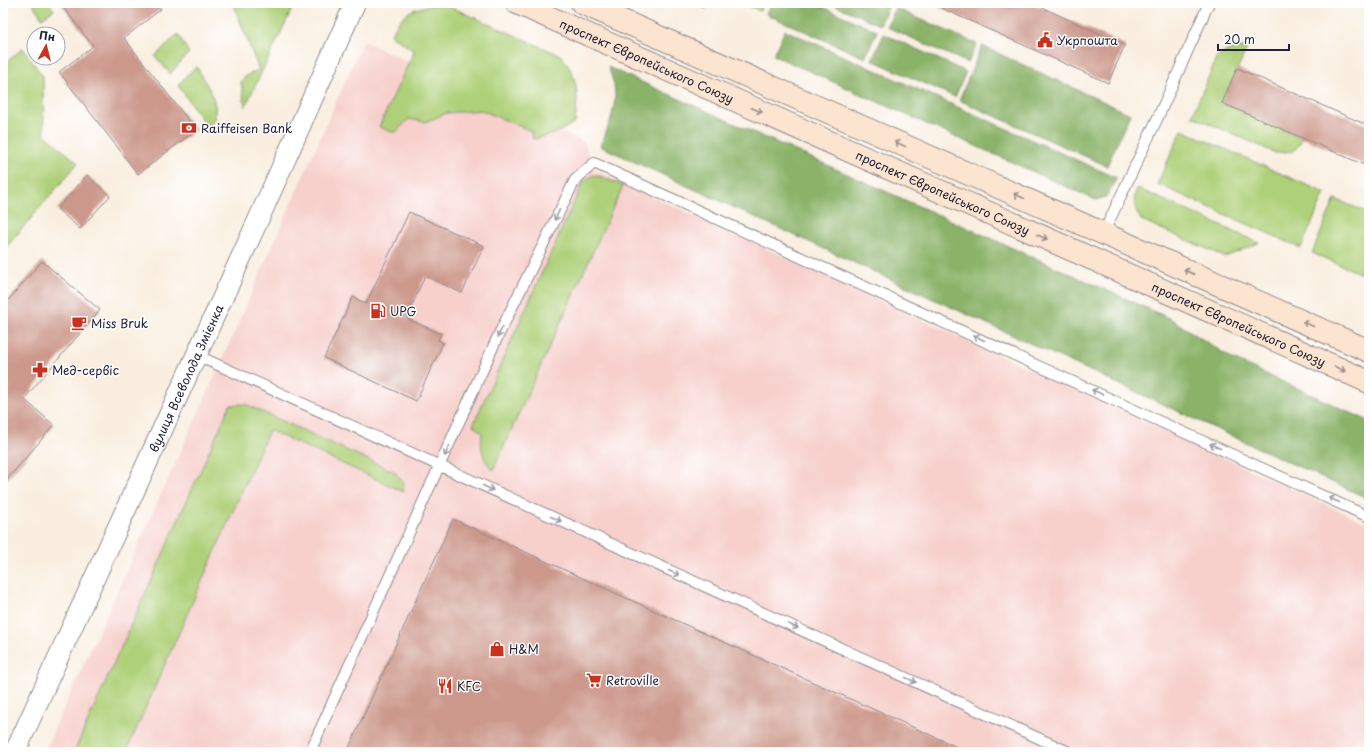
<svg xmlns="http://www.w3.org/2000/svg" width="1372" height="755" font-family="'Playpen Sans',sans-serif">
  <style>
    .built { fill: #f7d0cc }
    .green { fill: #aed078; stroke: #68795a }
    .forest { fill: #8ab268; stroke: #566a52 }
    .building { fill: #cc988b }
    .lines { fill: none; stroke-linecap: round; stroke-linejoin: round }
    .service-casing { stroke: #8e888d; stroke-width: 12 }
    .minor-casing { stroke: #8e888d; stroke-width: 22 }
    .secondary-casing { stroke: #8e888d; stroke-width: 24 }
    .service { stroke: #fff; stroke-width: 10 }
    .minor { stroke: #fff; stroke-width: 20 }
    .secondary { stroke: #fce5d0; stroke-width: 22 }
    .oneway { stroke: #9a8d8d }
    .oneway2 { stroke: #9c9ca7 }
    .labels { text-anchor: middle; dominant-baseline: central; stroke-width: 3; stroke-linejoin: round; paint-order: stroke }
    .poi-label { font-size: 12px; fill: #22223b; stroke: #fff; text-anchor: start }
    .street-label { font-size: 12px; fill: #22223b; stroke: #fff }
  </style>
  <rect width="100%" height="100%" fill="#fff"/>
  <filter id="ink" filterUnits="userSpaceOnUse"><feTurbulence type="fractalNoise" baseFrequency=".025" numOctaves="2"/><feDisplacementMap in="SourceGraphic" scale="8" xChannelSelector="R" yChannelSelector="G"/><feConvolveMatrix kernelMatrix="1 2 1 2 8 2 1 2 1" color-interpolation-filters="sRGB"/></filter>
  <filter id="wash" filterUnits="userSpaceOnUse"><feTurbulence type="fractalNoise" baseFrequency=".012" numOctaves="4" result="noise"/><feDisplacementMap in="SourceGraphic" scale="16" xChannelSelector="R" yChannelSelector="G"/><feGaussianBlur stdDeviation="0.9" result="paint"/><feColorMatrix in="noise" values="0 0 0 0 0 0 0 0 0 0 0 0 0 0 0 0 0 1.4 0 .05"/><feComposite in="paint" operator="in"/></filter>
  <g filter="url(#wash)">
    <rect width="100%" height="100%" fill="#f9eedf"/>
    <!-- built -->
    <path class="built" d="M363,41l222,102 7,26 777,355v228h-1325l169,-372z"/>
    <!-- green -->
    <g class="green">
      <path d="M32,3h17l5,7 -12,8z"/>
      <path d="M233,3h62l-50,104 -4,-25 6,-7 12,-5z"/>
      <path d="M742,3h21l-3,8z"/>
      <path d="M431,5h15l114,50c20,23 18,39 15,68l-21,11 -21,5 -2,-8 -50,-21 -34,3 -22,9 -16,-3 -14,14 -16,-6 35,-76 -23,-16c10,-20 18,-26 40,-30z"/>
      <path d="M178,34l11,19 -19,21 -15,-18z"/>
      <path d="M23,48l20,29 1,57 34,29 -75,88v-186z"/>
      <path d="M1232,48h15l-25,55 81,35 -9,13 -18,2 -84,-37 25,-59z"/>
      <path d="M196,66c9,16 29,42 14,59l-5,-1 -27,-39z"/>
      <path d="M1182,130l143,63 -24,55 -144,-64z"/>
      <path d="M593,175l12,3 18,8 -130,284c-11,-11 -13,-22 -11,-37l-9,-8 110,-243z"/>
      <path d="M1137,188l122,55 -34,14 -84,-37c-7,-12 -9,-19 -4,-32z"/>
      <path d="M1335,199l34,14v64l-57,-24z"/>
      <path d="M245,404l150,68 7,9 2,11 -135,-62 -143,322h-52l156,-347z"/>
    </g>
    <!-- forest -->
    <g class="forest">
      <path d="M771,3h43l63,28 -12,27 -99,-44z"/>
      <path d="M830,3h55l4,2 -9,20z"/>
      <path d="M895,8l82,36 -9,19 -81,-36z"/>
      <path d="M785,30l332,148 -11,19 -10,3 -323,-145z"/>
      <path d="M884,34l82,38 -11,25 -83,-37z"/>
      <path d="M982,46l148,68 -23,52 -148,-66z"/>
      <path d="M608,67l563,252 62,40 136,62v78l-769,-353c8,-18 18,-41 14,-61 -1,-6 -4,-12 -6,-18z"/>
    </g>
    <g id="blocks">
      <!-- building -->
      <g class="building">
        <path d="M60,3h96l5,6 -37,29 72,92 -58,44 -79,-102 34,-26z"/>
        <path d="M693,3h12l-2,4z"/>
        <path d="M930,3h102l93,42 -17,38z"/>
        <path d="M1237,68l132,58v41l-147,-64z"/>
        <path d="M87,175l23,21 -30,33 -23,-20z"/>
        <path d="M409,212l75,34 -22,47 -37,-17 -19,42 35,16 -3,6 5,3 -27,58 -92,-43 29,-61 13,7z"/>
        <path d="M42,261l58,49 -76,89 30,26 -51,59v-178z"/>
        <path d="M453,519l193,88 322,145h-621z"/>
      </g>
    </g>
  </g>
  <g filter="url(#ink)">
    <use href="#blocks" fill-opacity="0" stroke="#8e888d" stroke-width="1"/>
    <g class="lines">
      <!-- service casing -->
      <g class="service-casing">
        <g id="service">
          <path d="M1103,234l56,-119 50,-112"/>
          <path d="M196,355l873,397"/>
          <path d="M310,752l188,-416 77,-156 19,-17 775,354"/>
        </g>
      </g>
      <!-- minor casing -->
      <g class="minor-casing">
        <g id="minor">
          <path id="s1" d="M15,752l245,-536 95,-213"/>
        </g>
      </g>
      <!-- secondary casing -->
      <g class="secondary-casing">
        <g id="secondary">
          <path id="s2" d="M517,3l852,379"/>
          <path d="M582,3l787,348"/>
        </g>
      </g>
      <!-- service -->
      <use href="#service" class="service"/>
      <!-- minor -->
      <use href="#minor" class="minor"/>
      <!-- secondary -->
      <use href="#secondary" class="secondary"/>
    </g>
    <!-- one-way arrows -->
    <defs><path id="oneway-shaft" d="M-6 0H5M1.5-3L5.5 0L1.5 3" fill="none" stroke-width="1.6" stroke-linecap="round" stroke-linejoin="round"/></defs>
    <g class="oneway">
      <use href="#oneway-shaft" transform="translate(757 110) rotate(23)"/>
      <use href="#oneway-shaft" transform="translate(900 144) rotate(-156)"/>
      <use href="#oneway-shaft" transform="translate(1019 196) rotate(-156)"/>
      <use href="#oneway-shaft" transform="translate(1042 237) rotate(24)"/>
      <use href="#oneway-shaft" transform="translate(1189 272) rotate(-156)"/>
      <use href="#oneway-shaft" transform="translate(1308 324) rotate(-156)"/>
      <use href="#oneway-shaft" transform="translate(1340 369) rotate(24)"/>
    </g>
    <g class="oneway2">
      <use href="#oneway-shaft" transform="translate(557 215) rotate(116)"/>
      <use href="#oneway-shaft" transform="translate(500 332) rotate(116)"/>
      <use href="#oneway-shaft" transform="translate(979 338) rotate(-155)"/>
      <use href="#oneway-shaft" transform="translate(1097 392) rotate(-155)"/>
      <use href="#oneway-shaft" transform="translate(1215 446) rotate(-156)"/>
      <use href="#oneway-shaft" transform="translate(447 451) rotate(115)"/>
      <use href="#oneway-shaft" transform="translate(488 488) rotate(25)"/>
      <use href="#oneway-shaft" transform="translate(1334 500) rotate(-156)"/>
      <use href="#oneway-shaft" transform="translate(556 519) rotate(24)"/>
      <use href="#oneway-shaft" transform="translate(674 573) rotate(24)"/>
      <use href="#oneway-shaft" transform="translate(793 626) rotate(24)"/>
      <use href="#oneway-shaft" transform="translate(911 680) rotate(24)"/>
    </g>
  </g>
  <!-- icons -->
  <defs>
    <g id="civic-bare" transform="scale(1.2)"><path d="M-.6-6.5H3V-4.5H.6V-3L4-1V1h2V6H-6V1h2V-1L-.6-3ZM-1.2 2.5V6h2.4V2.5Z" fill="#c8321e" stroke="#fff" stroke-width="2.5" paint-order="stroke"/></g>
    <g id="bank-bare" transform="scale(1.2)"><path d="M-6-4H6V4H-6ZM0-2.3a2.3 2.3 0 1 0 0 4.6a2.3 2.3 0 1 0 0-4.6Z" fill="#c8321e" stroke="#fff" stroke-width="2.5" paint-order="stroke"/></g>
    <g id="fuel-bare" transform="scale(1.2)"><path d="M-5.5-6h7V0h2V4h1.3V-2.5L3-4.5l.8-.8L6-3V5H2.5V1h-1V6h-7ZM-4.2-4.7v3.2H.2V-4.7Z" fill="#c8321e" stroke="#fff" stroke-width="2.5" paint-order="stroke"/></g>
    <g id="cafe-bare" transform="scale(1.2)"><path d="M-5.5-4.5H6V0H3Q3 3.5 0 3.5H-2.5Q-5.5 3.5-5.5 0ZM3-3.2v2h1.7v-2ZM-6 4.5H4V6H-6Z" fill="#c8321e" stroke="#fff" stroke-width="2.5" paint-order="stroke"/></g>
    <g id="pharmacy-bare" transform="scale(1.2)"><path d="M-2-6h4v4h4v4h-4v4h-4v-4h-4v-4h4Z" fill="#c8321e" stroke="#fff" stroke-width="2.5" paint-order="stroke"/></g>
    <g id="shop-bare" transform="scale(1.2)"><path d="M-5-2.5h2.3a2.7 3.5 0 0 1 5.4 0H5L5.5 6h-11ZM-1.5-2.5h3a1.5 2.3 0 0 0-3 0Z" fill="#c8321e" stroke="#fff" stroke-width="2.5" paint-order="stroke"/></g>
    <g id="supermarket-bare" transform="scale(1.2)"><path d="M-6-5.5h2.5l.6 2H6L4.5 2H-2.5L-4.4-4H-6ZM-1.5 3.2a1.3 1.3 0 1 0 .1 0ZM3 3.2a1.3 1.3 0 1 0 .1 0Z" fill="#c8321e" stroke="#fff" stroke-width="2.5" paint-order="stroke"/></g>
    <g id="restaurant-bare" transform="scale(1.2)"><path d="M-5-6h1v4h1v-4h1v4h1v-4h1v5L-1.5 .5V6h-2V.5L-5-1ZM5-6V6H3V1.5H1.5Q1.5-4 5-6Z" fill="#c8321e" stroke="#fff" stroke-width="2.5" paint-order="stroke"/></g>
  </defs>
  <g fill-rule="evenodd">
    <use href="#civic-bare" x="1045" y="40"/>
    <use href="#bank-bare" x="189" y="128"/>
    <use href="#fuel-bare" x="378" y="311"/>
    <use href="#cafe-bare" x="79" y="323"/>
    <use href="#pharmacy-bare" x="40" y="370"/>
    <use href="#shop-bare" x="497" y="649"/>
    <use href="#supermarket-bare" x="594" y="680"/>
    <use href="#restaurant-bare" x="445" y="686"/>
  </g>
  <g class="labels">
    <!-- poi labels -->
    <g class="poi-label">
      <text x="1057" y="40">Укрпошта</text>
      <text x="201" y="128">Raiffeisen Bank</text>
      <text x="390" y="311">UPG</text>
      <text x="91" y="323">Miss Bruk</text>
      <text x="52" y="370">Мед-сервіс</text>
      <text x="509" y="649">H&amp;M</text>
      <text x="606" y="680">Retroville</text>
      <text x="457" y="686">KFC</text>
    </g>
    <!-- street labels -->
    <g class="street-label">
      <text stroke="none"><textPath href="#s2" startOffset="142">проспект Європейського Союзу</textPath></text>
      <text stroke="none"><textPath href="#s2" startOffset="466">проспект Європейського Союзу</textPath></text>
      <text stroke="none"><textPath href="#s2" startOffset="790">проспект Європейського Союзу</textPath></text>
      <text stroke="none"><textPath href="#s1" startOffset="411">вулиця Всеволода Змієнка</textPath></text>
    </g>
  </g>
  <!-- margin -->
  <rect width="1372" height="755" fill="none" stroke="#fff" stroke-width="16"/>
  <!-- north arrow -->
  <g transform="translate(46 46) rotate(7)"><circle r="19" fill="#ffffff" stroke="#a7a7b1"/>
  <path d="M0-3L7 15L0 10L-7 15Z" fill="#c8321e"/>
  <text y="-6" font-size="11" font-weight="bold" text-anchor="middle" fill="#22223b">Пн</text>
  </g>
  <!-- scale -->
  <path d="M1218 44v6h71v-6" fill="none" stroke="#22223b" stroke-width="2"/>
  <text x="1224" y="44" font-size="12" fill="#22223b" stroke="#ffffff" stroke-width="3" paint-order="stroke">20 m</text>
</svg>
